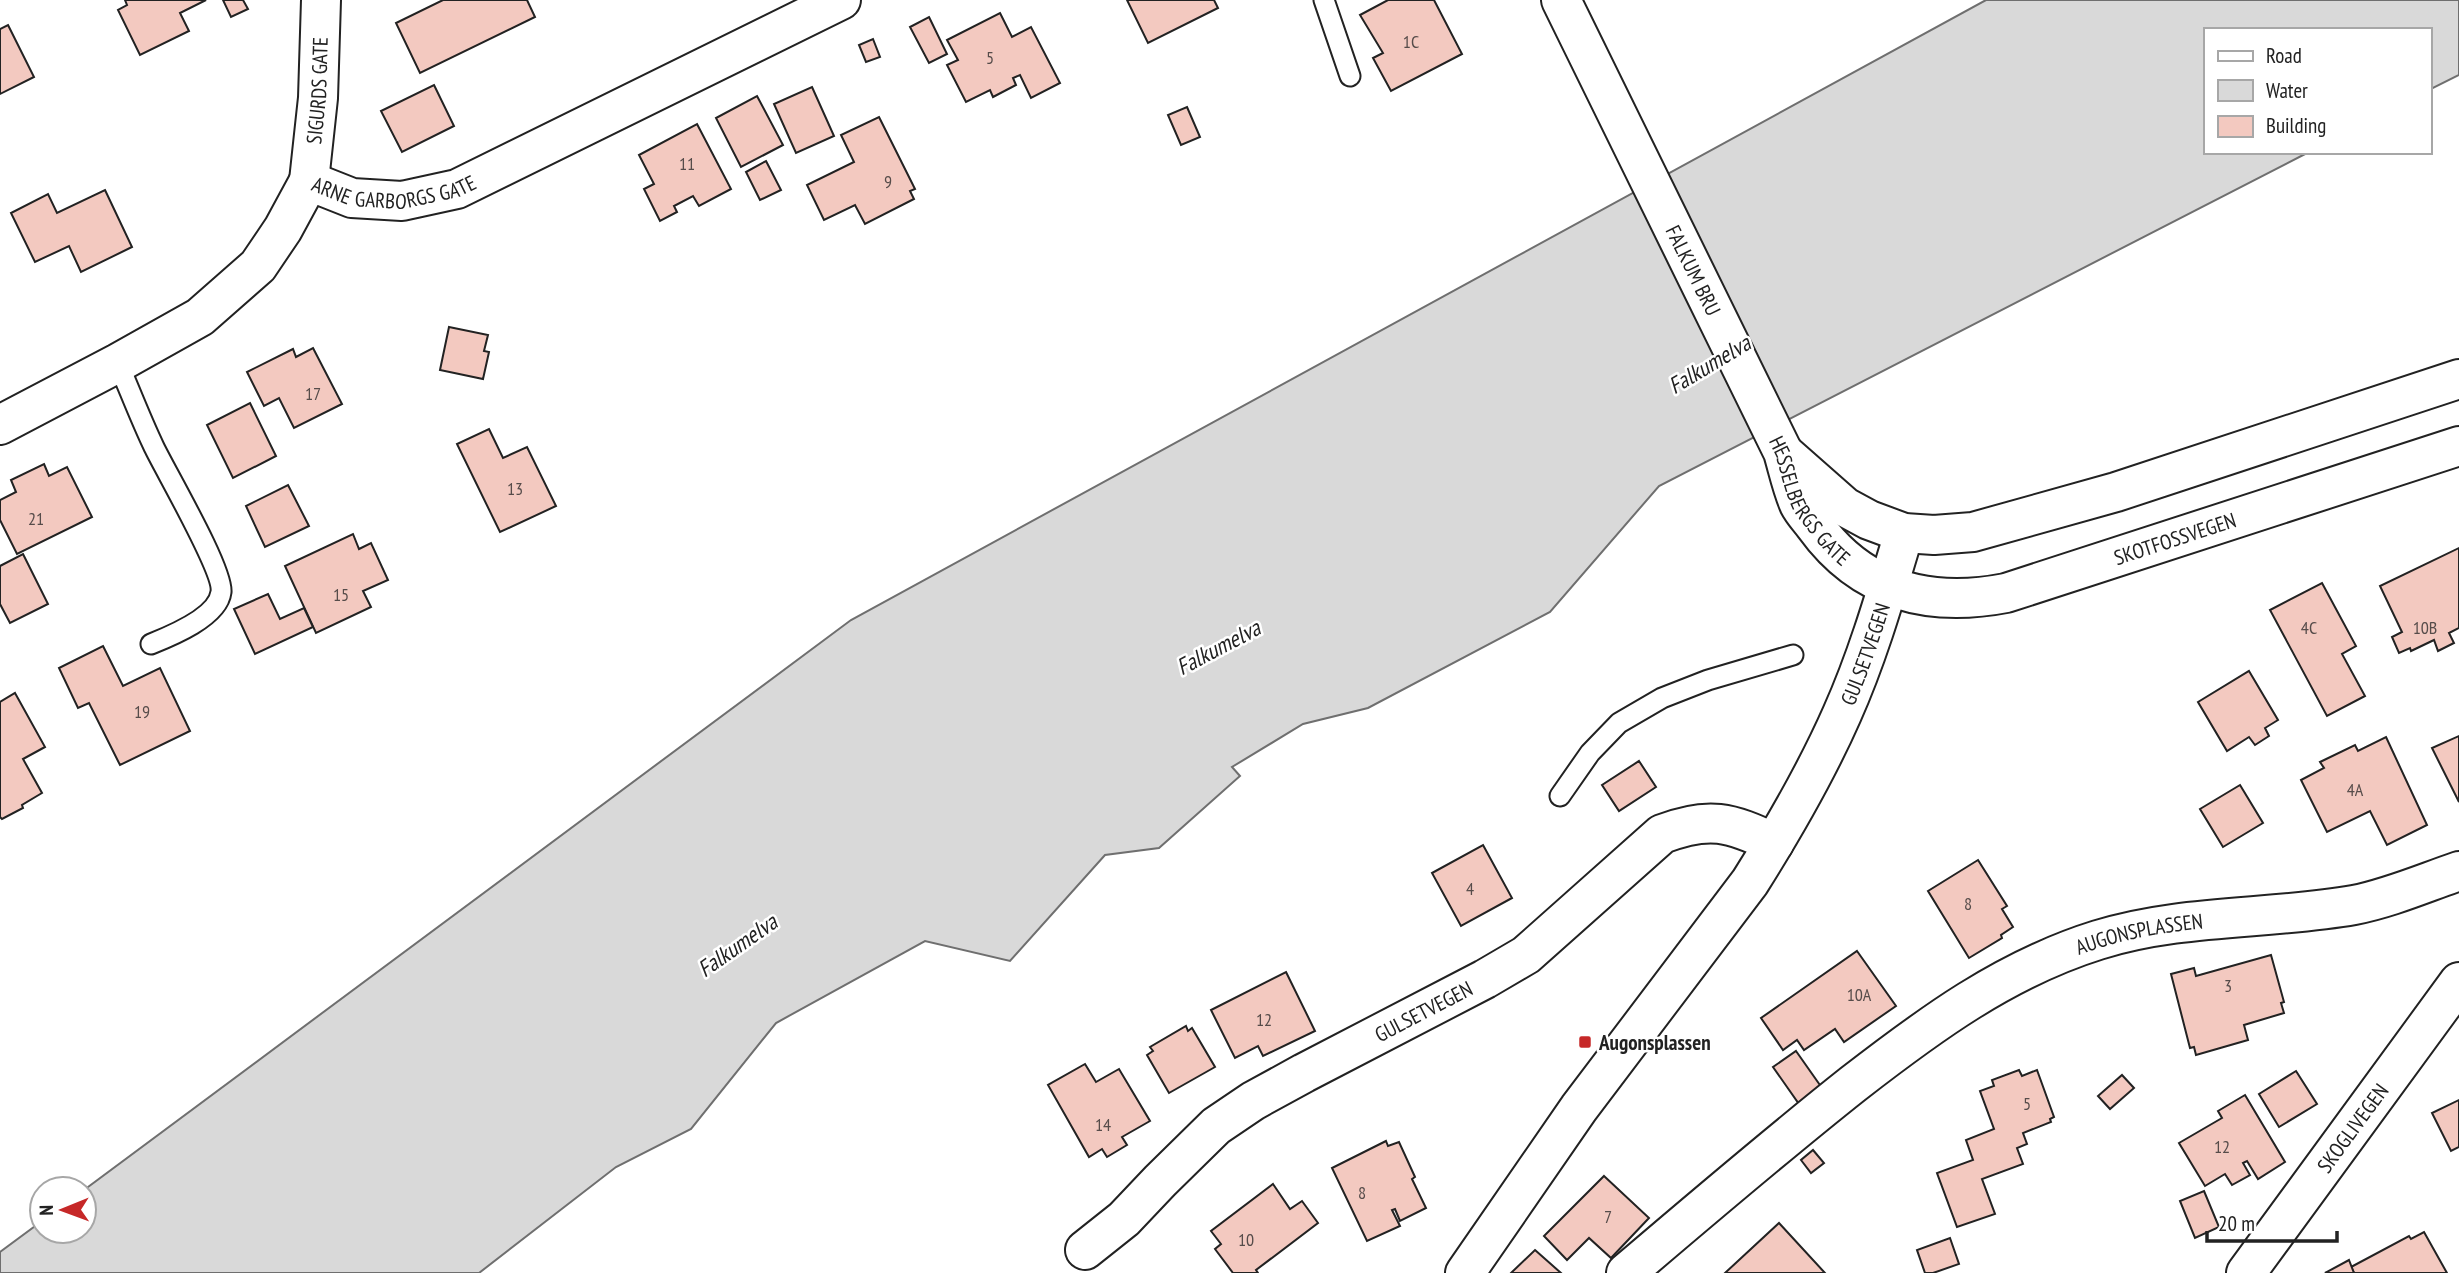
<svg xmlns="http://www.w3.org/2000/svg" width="2459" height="1273" font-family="'PT Sans Narrow',sans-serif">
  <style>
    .water { fill: #d9d9d9; stroke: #6f6f6f; stroke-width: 2 }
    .building { fill: #f3c9c0; stroke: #222; stroke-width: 2 }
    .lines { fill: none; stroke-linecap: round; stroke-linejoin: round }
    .lane-casing { stroke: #222; stroke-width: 23 }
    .street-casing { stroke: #222; stroke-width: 42 }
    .secondary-casing { stroke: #222; stroke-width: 42 }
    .primary-casing { stroke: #222; stroke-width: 42 }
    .lane { stroke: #fff; stroke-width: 19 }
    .street { stroke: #fff; stroke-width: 38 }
    .secondary { stroke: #fff; stroke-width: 38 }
    .primary { stroke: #fff; stroke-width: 38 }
    .poi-dot { fill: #c62828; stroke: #fff; stroke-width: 2.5 }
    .labels { text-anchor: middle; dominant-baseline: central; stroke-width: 5; stroke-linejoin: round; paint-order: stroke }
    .number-label { font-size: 18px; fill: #564c4a }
    .street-label { font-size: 21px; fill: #222; stroke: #fff }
    .poi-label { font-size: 21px; font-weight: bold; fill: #222; stroke: #fff; text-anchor: start }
    .water-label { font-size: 23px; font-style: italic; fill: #222; stroke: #fff }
  </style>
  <rect width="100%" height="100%" fill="#fff"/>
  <!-- water -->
  <path class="water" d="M1986,0h473v75l-30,15v-60h-224v122h104l-650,334 -109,126 -182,96 -65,16 -71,43 8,9 -81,72 -54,7 -95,106 -85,-20 -149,82 -85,106 -75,38 -137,106h-479v-21l42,-31v10h42v-41l767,-570z"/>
  <!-- building -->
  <g class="building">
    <path d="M125,0h81l-26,13 9,18 -49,24 -22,-45 9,-5z"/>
    <path d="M223,0h20l5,9 -17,8z"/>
    <path d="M443,0h84l8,17 -115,56 -24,-50z"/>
    <path d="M1127,0h87l4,8 -70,35z"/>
    <path d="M1434,0l28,54 -71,37 -18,-33 10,-5 -23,-38 28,-15z"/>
    <path d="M1000,13l12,24 19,-10 29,56 -29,15 -11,-23 -7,3 3,7 -23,12 -3,-7 -24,12 -19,-37 11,-5 -11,-20z"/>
    <path d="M929,17l18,37 -18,9 -19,-36z"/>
    <path d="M8,25l26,52 -34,17v-65z"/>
    <path d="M873,39l7,18 -14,5 -7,-17z"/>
    <path d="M434,85l20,41 -52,26 -21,-41z"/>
    <path d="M812,87l22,49 -38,17 -22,-49z"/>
    <path d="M757,96l26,49 -42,22 -25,-49z"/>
    <path d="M1187,107l13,30 -19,8 -13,-30z"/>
    <path d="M879,117l36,72 -5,2 4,8 -49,25 -10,-19 -31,15 -17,-35 47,-23 -13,-27z"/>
    <path d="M697,124l34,65 -32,17 -6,-10 -19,10 3,6 -17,9 -16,-32 10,-5 -15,-29z"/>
    <path d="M766,161l15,29 -21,10 -14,-28z"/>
    <path d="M105,190l27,57 -51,25 -12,-26 -34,16 -24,-49 37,-19 9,19z"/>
    <path d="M449,327l39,8 -4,16 5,1 -6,27 -43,-9z"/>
    <path d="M313,348l29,56 -48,24 -15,-30 -15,8 -17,-34 46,-23 3,8z"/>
    <path d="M250,403l26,53 -43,22 -26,-53z"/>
    <path d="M489,429l14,29 24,-11 29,59 -56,26 -43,-88z"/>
    <path d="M44,464l5,12 18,-9 25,50 -75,37 -17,-34v-20l16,-8 -5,-12z"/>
    <path d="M288,485l21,41 -44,21 -19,-41z"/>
    <path d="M353,534l6,15 12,-6 17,37 -25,11 8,16 -55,26 -31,-67z"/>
    <path d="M2459,548v80l-10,5 5,10 -16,8 -4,-11 -23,11 -1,-3 -11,5 -7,-16 10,-5 -22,-46z"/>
    <path d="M23,554l25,50 -38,19 -10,-19v-38z"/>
    <path d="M2322,583l34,63 -14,8 23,42 -38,20 -57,-106z"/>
    <path d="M268,594l12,25 24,-11 9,19 -58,27 -21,-45z"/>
    <path d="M103,646l20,40 37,-18 30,63 -70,34 -31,-62 -11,5 -19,-40z"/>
    <path d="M2249,671l29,49 -13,8 4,8 -14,9 -6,-8 -22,14 -29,-49z"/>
    <path d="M15,693l30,54 -22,12 19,34 -20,12 1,3 -21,11 -2,-2v-115z"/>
    <path d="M2459,736v66l-27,-54z"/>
    <path d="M2386,737l41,88 -40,20 -17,-34 -43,21 -26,-52 23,-12 -4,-6 35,-17 3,6z"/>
    <path d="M1639,761l17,26 -37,24 -17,-26z"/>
    <path d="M2240,785l23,38 -40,24 -23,-38z"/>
    <path d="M1483,845l29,53 -51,28 -29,-53z"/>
    <path d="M1978,860l29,46 -5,3 11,18 -12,8 1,3 -33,20 -41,-67z"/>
    <path d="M1857,951l39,55 -52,36 -9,-13 -31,21 -7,-10 -14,10 -22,-32z"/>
    <path d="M2271,955l13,47 -3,1 3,10 -40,12 4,15 -52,15 -2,-8 -4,1 -19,-74 23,-6 2,8z"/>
    <path d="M1286,972l29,59 -52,25 -5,-10 -23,12 -24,-48z"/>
    <path d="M1186,1026l2,5 4,-3 23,39 -46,26 -22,-38 6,-4 -3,-4z"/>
    <path d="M1796,1051l26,37 -23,16 -26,-37z"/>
    <path d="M1085,1064l11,18 23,-13 31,52 -28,16 5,8 -20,12 -5,-8 -13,8 -41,-72z"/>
    <path d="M2019,1070l3,6 15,-6 17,47 -4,2 1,3 -28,11 4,11 -10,4 6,16 -41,15 13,35 -38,13 -20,-54 36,-13 -7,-20 28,-11 -14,-38 14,-5 -2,-6z"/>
    <path d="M2296,1071l21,33 -38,23 -20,-33z"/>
    <path d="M2122,1075l12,13 -24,21 -12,-13z"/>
    <path d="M2245,1095l40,67 -27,17 -11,-18 -4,2 7,12 -18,10 -7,-11 -20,12 -26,-43 43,-25 -4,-7z"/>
    <path d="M2459,1100v47l-8,4 -19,-38z"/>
    <path d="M1386,1141l2,5 11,-4 16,35 -3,2 14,29 -26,13 -5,-12 -3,1 8,16 -33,15 -35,-73z"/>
    <path d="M1813,1150l11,13 -13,10 -10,-13z"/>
    <path d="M1604,1176l45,42 -38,40 -22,-20 -22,22 -23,-24z"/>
    <path d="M1273,1184l17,25 12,-8 16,22 -62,47 2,3h-25l-18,-24 6,-5 -10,-13z"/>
    <path d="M2204,1191l15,36 -24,11 -15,-37z"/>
    <path d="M1779,1223l46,50h-100z"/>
    <path d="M2424,1232l23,41h-93l-3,-6 58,-31 2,3z"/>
    <path d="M1950,1238l9,26 -26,9h-8l-8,-23z"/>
    <path d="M1535,1250l26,23h-50z"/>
    <path d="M2349,1260l5,13h-29z"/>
  </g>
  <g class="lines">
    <!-- lane casing -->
    <g class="lane-casing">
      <g id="lane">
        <path d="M1324,0l26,76"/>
        <path d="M118,363c12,28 23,57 36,84 12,25 70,124 67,145 -3,25 -50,44 -70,52"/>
        <path d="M1560,796l30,-43 29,-30 43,-25 46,-18 85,-25"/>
      </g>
    </g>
    <!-- street casing -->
    <g class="street-casing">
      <g id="street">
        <path id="s1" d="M309,181l9,-83 3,-98"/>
        <path id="s2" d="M0,425l118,-62 82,-46 58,-51 25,-37 26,-48 43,17 50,3 55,-12 384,-189"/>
        <path id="s3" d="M1085,1250l39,-31 36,-38 56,-55 37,-25 51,-28 181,-94 41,-24 136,-121c47,-18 68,-12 112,9"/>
        <path id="s4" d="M1626,1273c75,-64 150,-128 227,-189 76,-59 152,-115 245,-144 83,-26 171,-20 256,-35 36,-7 70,-22 105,-34"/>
      </g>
    </g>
    <!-- secondary casing -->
    <g class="secondary-casing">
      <g id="secondary">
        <path id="s5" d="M1465,1273l114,-165 171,-226c34,-54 66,-109 92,-168 26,-58 44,-121 62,-181"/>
        <path id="s6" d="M2246,1273l213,-291"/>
      </g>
    </g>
    <!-- primary casing -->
    <g class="primary-casing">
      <g id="primary">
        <path id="s7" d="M1561,0l222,452c5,17 9,36 16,52 4,8 11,15 16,22 47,65 114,82 191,67l453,-147"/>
        <path d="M1786,455l59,52 24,13 35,13 30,2 39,-3 143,-40 343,-113"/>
      </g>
    </g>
    <!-- lane -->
    <use href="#lane" class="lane"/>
    <!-- street -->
    <use href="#street" class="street"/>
    <!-- secondary -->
    <use href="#secondary" class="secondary"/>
    <!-- primary -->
    <use href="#primary" class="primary"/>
  </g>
  <!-- markers -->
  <rect class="poi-dot" x="1578" y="1035" width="14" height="14" rx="3.5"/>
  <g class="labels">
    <!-- number labels -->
    <g class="number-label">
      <text x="1411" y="41">1C</text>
      <text x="990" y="57">5</text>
      <text x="687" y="163">11</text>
      <text x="888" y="181">9</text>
      <text x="313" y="393">17</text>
      <text x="515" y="488">13</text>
      <text x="36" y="518">21</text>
      <text x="341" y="594">15</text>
      <text x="2309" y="627">4C</text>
      <text x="2425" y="627">10B</text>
      <text x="142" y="711">19</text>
      <text x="2355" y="789">4A</text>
      <text x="1470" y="888">4</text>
      <text x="1968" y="903">8</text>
      <text x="2228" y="985">3</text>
      <text x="1859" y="994">10A</text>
      <text x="1264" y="1019">12</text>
      <text x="2027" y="1103">5</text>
      <text x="1103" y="1124">14</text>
      <text x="2222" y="1146">12</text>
      <text x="1362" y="1192">8</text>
      <text x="1608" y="1216">7</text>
      <text x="1246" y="1239">10</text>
    </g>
    <!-- street labels -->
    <g class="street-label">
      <text stroke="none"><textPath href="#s1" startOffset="91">SIGURDS GATE</textPath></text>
      <text stroke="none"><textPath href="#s2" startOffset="492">ARNE GARBORGS GATE</textPath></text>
      <text stroke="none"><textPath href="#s7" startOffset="301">FALKUM BRU</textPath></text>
      <text stroke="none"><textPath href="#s7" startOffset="560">HESSELBERGS GATE</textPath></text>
      <text stroke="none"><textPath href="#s7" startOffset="978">SKOTFOSSVEGEN</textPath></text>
      <text stroke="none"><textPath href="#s5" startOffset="740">GULSETVEGEN</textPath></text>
      <text stroke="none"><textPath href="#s4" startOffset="623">AUGONSPLASSEN</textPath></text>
      <text stroke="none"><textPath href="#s3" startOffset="418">GULSETVEGEN</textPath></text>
      <text stroke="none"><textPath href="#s6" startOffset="180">SKOGLIVEGEN</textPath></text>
    </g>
    <!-- poi labels -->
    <g class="poi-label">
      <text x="1599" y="1042">Augonsplassen</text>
    </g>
    <!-- water labels -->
    <g class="water-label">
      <text transform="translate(1709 364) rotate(-31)">Falkumelva</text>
      <text transform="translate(1218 647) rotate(-28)">Falkumelva</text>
      <text transform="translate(737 945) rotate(-35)">Falkumelva</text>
    </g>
  </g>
  <!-- legend -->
  <rect x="2204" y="28" width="228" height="126" fill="#ffffff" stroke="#a7a7a7" stroke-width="2"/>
  <rect x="2218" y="51" width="35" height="10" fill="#ffffff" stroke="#a7a7a7" stroke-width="2"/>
  <text x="2266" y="63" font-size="21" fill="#222222">Road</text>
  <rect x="2218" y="80" width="35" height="21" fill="#d9d9d9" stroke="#a7a7a7" stroke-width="2"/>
  <text x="2266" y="98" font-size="21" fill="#222222">Water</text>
  <rect x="2218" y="116" width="35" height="21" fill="#f3c9c0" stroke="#a7a7a7" stroke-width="2"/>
  <text x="2266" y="133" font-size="21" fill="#222222">Building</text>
  <!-- north arrow -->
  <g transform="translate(63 1210) rotate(269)"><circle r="33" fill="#ffffff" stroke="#a7a7a7" stroke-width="2"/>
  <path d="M0-5L12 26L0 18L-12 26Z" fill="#c62828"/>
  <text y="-10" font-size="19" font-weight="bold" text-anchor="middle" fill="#222222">N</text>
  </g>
  <!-- scale -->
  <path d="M2207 1231v10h130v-10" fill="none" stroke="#222222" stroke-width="3.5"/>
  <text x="2218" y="1231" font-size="21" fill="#222222" stroke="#ffffff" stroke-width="5" paint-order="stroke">20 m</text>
</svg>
